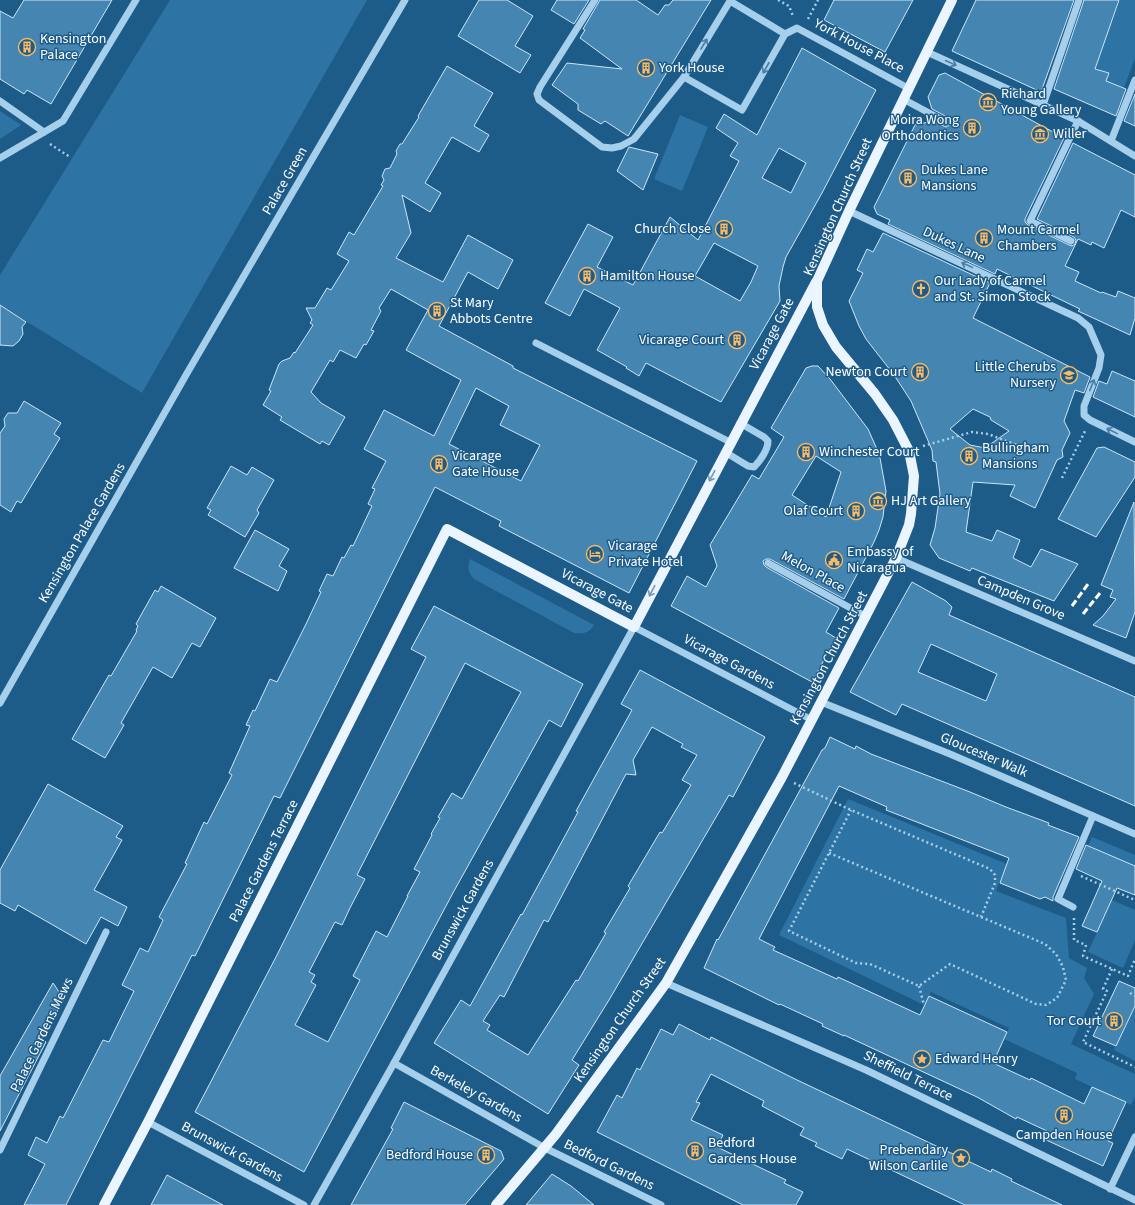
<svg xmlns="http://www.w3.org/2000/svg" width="1135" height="1205" font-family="'Source Sans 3',sans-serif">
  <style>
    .green { fill: #2d74a4 }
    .building { fill: #4585b1; stroke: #cbe6f8; fill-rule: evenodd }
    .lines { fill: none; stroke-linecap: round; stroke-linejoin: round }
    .path { stroke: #a6cfeb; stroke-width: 2.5; stroke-dasharray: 2 3; stroke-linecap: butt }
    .minor { stroke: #a6cfeb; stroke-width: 7 }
    .major { stroke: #ebf5ff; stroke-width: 10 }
    .rail { stroke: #fff; stroke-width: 3; stroke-dasharray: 7 3; stroke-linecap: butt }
    .oneway { stroke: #467ea6 }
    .oneway2 { stroke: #6f99b8 }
    .labels { text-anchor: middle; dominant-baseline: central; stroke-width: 3; stroke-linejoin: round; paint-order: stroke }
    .poi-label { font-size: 14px; fill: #fff; stroke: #1d5b88; text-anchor: start }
    .street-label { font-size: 14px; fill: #fff; stroke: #1d5b88 }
  </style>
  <rect width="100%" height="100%" fill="#1d5b88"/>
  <!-- green -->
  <g class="green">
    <path d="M170,0h197l-225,393 -142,-88v-30z"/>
    <path d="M1120,0h15v58l-11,30 -18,-7 3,-8 -15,-5z"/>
    <path d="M0,111l21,14 -21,14z"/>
    <path d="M680,115l28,12 -26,64 -28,-12z"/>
    <path d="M470,559l124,66c-5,8 -10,9 -20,8l-100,-54c-6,-7 -7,-11 -4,-20z"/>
    <path d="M848,799l159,65 -11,27 70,27 3,40 18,10 -3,10 10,16 -23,50 64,30v23l-4,8 -56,-26 2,-6 -73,-34 5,-11 -78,-36 -7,13 -145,-70z"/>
    <path d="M1092,837l43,18v11l-47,-20z"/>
    <path d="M1112,900l23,10v30l-12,28 -35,-16z"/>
    <path d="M1135,1006v55l-21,-11z"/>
  </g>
  <!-- building -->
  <g class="building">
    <path d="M24,0h88l-61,104 -24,-14 -3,4 -24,-15v-68l13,7z"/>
    <path d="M479,0h28l26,16 -18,30 16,9 -11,18 -62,-37z"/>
    <path d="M557,0h32l-15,24 -23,-14z"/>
    <path d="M600,0h36l22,15 7,-10h4l4,-5h38l-83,136 -23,-15 -4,3 -23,-14v-6l-26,-19 15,-22 55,6 -42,-31 5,-8 -2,-1z"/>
    <path d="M834,0h79l-28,52 -61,-32z"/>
    <path d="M976,0h98l-33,92 -89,-41z"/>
    <path d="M1084,0h35l-24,69 14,4 -3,8 20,8 -10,27 -62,-27z"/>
    <path d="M802,48l74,42 -54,103 -36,64 -3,10 -4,19 1,15 -59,101 -75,-39 -7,13 -13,-8 1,-1 -30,-17 23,-42 -36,-19 -14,27 -25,-13 43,-79 25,13 -16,30 36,18 37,-68 28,23 41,-79 -9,-5 8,-13 -22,-15 8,-14 33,21zM779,148l27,15 -15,30 -29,-15zM714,243l44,23 -7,16 -11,19 -45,-25z"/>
    <path d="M447,66l46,27 -19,33 15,9 -10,17 -27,-15 -27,46 16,10 -11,19 -28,-17 9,38 -15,25 47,24 25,-47 45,25 -15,29 -30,-17 -29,54 74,40v2l184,93 -68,132 -130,-67 2,-5 -66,-34 -155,311 -6,-2 -79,160 -3,-1 -126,250h-42l21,-41 -17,-9 8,-18 11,6 13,-27 3,2 40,-78 6,2 25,-51 -12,-6 18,-37 8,4 15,-32 -4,-3 28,-53 -2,-1 19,-41 3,2 25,-49 -3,-2 21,-47 -4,-1 7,-15 2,1 15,-32 7,3 29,-58 15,-32 -2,-1 8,-17 6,2 9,-19 2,1 7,-13 2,1 19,-40 -4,-2 7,-15 -3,-1 14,-27 -22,-12 20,-39 50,26 27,-56 -55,-30 22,-40 -37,-21 -12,19 2,3 -10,19 3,1 -8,14 -2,-1 -8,14 -16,-8 -7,12 -3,-2 -19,32 10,11 24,14 -16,28 -7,-4 -2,3 -40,-24 2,-3 -19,-12 8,-14 -2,-1 10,-26 3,-3 8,-3 4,-6 1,1 18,-28 -3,-2 2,-3 -6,-12h9l12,-20 4,2 18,-29 -12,-7 12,-22 5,3 29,-49 -2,-1 3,-5 -2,-4 3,-7 5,-1 7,-14 -1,-3 4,-7h2l17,-27 -1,-1zM476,388l33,18 -9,19 40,20 -19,36 -72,-37z"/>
    <path d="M945,73l119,65 -39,81v3l3,3 41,20 3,1 3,-2 1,-4 -2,-3 -37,-18 36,-76 62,32v42l-14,-7 -17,38 -12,-6 -1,3 -13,-6 -13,27 14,6 -4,9 26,12 1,-1 14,5 2,-6 17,7v20l-5,17 -52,-24 2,-2 -83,-40 -2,5 -107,-50 2,-4 -13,-6 -3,-7 41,-82 18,-4 13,6 5,-3 -1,-4 -1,-2 -17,-9 -4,-12 11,-22z"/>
    <path d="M1135,94v32l-11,-5z"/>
    <path d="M629,147l29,7 -15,36 -26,-19z"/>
    <path d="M883,233l107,50 -17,35 117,59 -6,16 -9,-3 -11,31 6,12 -8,17 1,7 -6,3 -22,48 -25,-12 5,-11 -42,-3 -7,50 26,9 5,-11 23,10 -7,18 18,9 10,-18 37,15 -24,37 -82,-33 -2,3 -31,-13 -9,-13 5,-17 5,-34 -4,-32 -3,-1 -1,-11 -21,-49 -17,-26 -28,-36 -7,-13 -10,-25 14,-28 -6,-3 10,-21 6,3zM973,409l17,8 1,3 18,11 -24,17 -15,-3 -20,-16z"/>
    <path d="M0,305l26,17 -4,5 1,7 -4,7 -6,5 -13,-1z"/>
    <path d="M812,366h6l12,13 38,50 8,18 4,11 6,33 -3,26 -4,13 -5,12 -30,57 -74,-40h-4l-3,2 1,4 2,2 73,41 -13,24 10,6 -24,44 -141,-76 16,-30 19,11 11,-21 -7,-21 42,-70 7,4 25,-42 -13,-9 31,-53 4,-7zM816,456l25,16 -15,45 -34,-22z"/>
    <path d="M1112,371l23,10v36l-42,-20 6,-16 8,3z"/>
    <path d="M24,401l37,22 -7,11 6,4 -39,65 -4,-2 -6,11 -11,-7v-72l5,-7 -1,-7 4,-6h9z"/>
    <path d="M1104,447l31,15v15l-39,60 -38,-18 39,-71z"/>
    <path d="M231,466l16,9 5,-8 22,13 -17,30 2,3 -14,24 -37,-22 3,-5 -4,-2z"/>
    <path d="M1134,502l1,110 -9,26 -33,-13 10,-9 13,-17 -6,-2 3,-7 -12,-5z"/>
    <path d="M255,530l34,19 -10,17 8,5 -9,20 -44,-23z"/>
    <path d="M912,582l34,19 6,6 -3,8 186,82v109l-233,-102 -6,11 -46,-23zM931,644l66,30 -11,27 -68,-29z"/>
    <path d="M161,586l55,32 -16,29 -8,-4 -20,35 -19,-11 -32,56 3,2 -19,33 -33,-19 37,-64 2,1 26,-45 -1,-1 2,-4 -2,-2 19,-34 3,2z"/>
    <path d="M434,606l149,78 -22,43 -12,-7 -95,171 -150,281 -109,-60 82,-157 149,-298 -15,-8zM465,663l56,29 -59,107 -10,-6 -14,24 2,1 -9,16 1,1 -18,34 6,3 -13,24h1l-21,41 -11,-6 -23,45 7,4 -32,62 -33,-17 21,-40 -5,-3 4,-7 -6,-3 26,-50 7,3 8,-17 15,-29 -8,-4z"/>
    <path d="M640,670l125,67 -32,60 -4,-2 -120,205 -37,60 7,5 -31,49 -114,-71 27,-43 9,6 51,-92 1,1 56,-103 -2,-1 56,-101 -11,-6zM652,727l31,17 -2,3 16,8 -15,25 9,5 -29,48 -2,-1 -32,54 2,2 -26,44 2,1 -28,48 -2,-1 -48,75 -41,-25 3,-5 -7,-4 17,-26 4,2 40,-77 4,2 78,-148 10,1 -3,-15z"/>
    <path d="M830,737l25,12 1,-3 15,8 99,38 36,15 43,16 -1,2 31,12 -26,60v4l-8,-4 -5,2 -40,-16 9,-25 -123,-48 1,-3 -48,-21 -80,153 16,8 -2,3 64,29 1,-2 82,38 9,-19 78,36 -14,31 37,17 1,-2 53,26 8,-17 34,15 -18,39 5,2 -10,23 -59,-27 3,-8 -30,-14 -1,2 -39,-22 -133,-62v1l-22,-10 1,-2 -43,-20 -1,1 -75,-37 13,-29 1,1 104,-190 3,-2z"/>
    <path d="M48,784l75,42 -7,11 6,3 -28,50 33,17 -9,19 -17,-9 -15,27 -68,-39 -3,6 -15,-8v-33z"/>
    <path d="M1086,845l49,21v29l-18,-7 -20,44 -15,-6 20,-45 -26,-12z"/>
    <path d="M1119,981l16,7v18l-19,40 -23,-10z"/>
    <path d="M53,983l11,16 -22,40 4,3 -46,89v-55z"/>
    <path d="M679,1024l31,16 1,-3 84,42 196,93 1,-3 20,10 -1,2 51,24h-97l-118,-56 -5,10 -27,-13 2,-3 -17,-8 4,-7 -42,-22 2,-5 -53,-27 -15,28 4,1 -9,17 32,15 -6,12 69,33 -2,3 19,9 -7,13h-53l-146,-73 20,-37 5,3 15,-30 3,2 21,-41 12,6z"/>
    <path d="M404,1102l97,49 3,8 -39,46h-114l42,-76 -2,-1z"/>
    <path d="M552,1174l19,12 23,19h-68z"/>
    <path d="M167,1175l56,30h-72z"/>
  </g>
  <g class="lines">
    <!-- path -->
    <g class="path">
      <path d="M778,0l11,6 4,10"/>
      <path d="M808,19l10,-19"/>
      <path d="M50,144l20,13"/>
      <path d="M923,446l49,-14 16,2 34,13"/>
      <path d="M1062,478l23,-47"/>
      <path d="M794,783l57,27 139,59 5,6v8l-14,34"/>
      <path d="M829,853l216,91 11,10 7,13 3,13 -9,18 -11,7 -10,-1 -86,-40 -31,22 -49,-22 -14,-1 -67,-32 62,-121"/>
      <path d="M1081,876l54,24"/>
      <path d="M1074,918v22l12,5 -3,11 45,20 7,-17"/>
      <path d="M1112,969l-9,20 4,2 -24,51 52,25"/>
      <path d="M919,986l5,19"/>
      <path d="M1130,993l5,3"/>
    </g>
    <!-- minor -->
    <g class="minor">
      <path d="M595,0l-55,87 -3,7 2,6 63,47 10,1 9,-2 13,-7 50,-62 46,-76 55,33"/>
      <path d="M927,52l151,69 57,35"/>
      <path d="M684,77l58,33 43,-76 12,-6 111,60"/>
      <path d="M903,99l43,23"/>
      <path d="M0,101l44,31"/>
      <path d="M1043,105l36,-105"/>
      <path d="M1111,141l24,-61"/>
      <path d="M0,158l63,-37 73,-121"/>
      <path d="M849,211l229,107 11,9 12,28 -2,13 -15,38v9l6,5 45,22"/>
      <path d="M1071,241l-41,-20 48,-100"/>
      <path d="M536,343l194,99"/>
      <path d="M725,452l23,14 6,1c6,-6 14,-17 14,-26l-4,-4 -24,-14"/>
      <path d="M896,558l239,103"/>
      <path d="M768,563l99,54"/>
      <path d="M821,702l129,52 185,80"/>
      <path d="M0,703l186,-328 219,-375"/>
      <path d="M1073,907l-15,-8 35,-83"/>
      <path d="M666,983l200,87 269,130"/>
      <path d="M394,1063l151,85 116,57"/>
      <path d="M148,1122l156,83"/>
      <path d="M0,1150l106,-218"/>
      <path d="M1110,1189l25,-52"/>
      <path d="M314,1205l80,-142 240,-436 178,93"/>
    </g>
    <!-- major -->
    <g class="major">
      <path d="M104,1205l44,-83 299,-593 187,98 182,-345"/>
      <path d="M496,1205l60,-71 110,-151 116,-206 114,-219 13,-33 2,-11 3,-38 -5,-25 -16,-31 -18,-26 -39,-47 -13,-22 -6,-18v-26l32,-70 103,-211"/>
    </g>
    <!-- rail -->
    <g class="rail">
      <path d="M1072,606l16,-22"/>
      <path d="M1083,614l17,-21"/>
    </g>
  </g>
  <!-- one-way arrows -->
  <defs><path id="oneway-shaft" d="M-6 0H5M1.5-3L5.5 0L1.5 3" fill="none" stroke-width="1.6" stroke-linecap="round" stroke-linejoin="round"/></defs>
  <g class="oneway">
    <use href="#oneway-shaft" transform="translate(704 44) rotate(-59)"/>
    <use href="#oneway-shaft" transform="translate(951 63) rotate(25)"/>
    <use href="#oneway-shaft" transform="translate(766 68) rotate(119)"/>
    <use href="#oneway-shaft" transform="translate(967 265) rotate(-155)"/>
    <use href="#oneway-shaft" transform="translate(1092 385) rotate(-68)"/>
    <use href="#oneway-shaft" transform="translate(1112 431) rotate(-154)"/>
  </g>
  <g class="oneway2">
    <use href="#oneway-shaft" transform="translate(712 476) rotate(118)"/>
    <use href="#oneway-shaft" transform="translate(652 591) rotate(118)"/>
  </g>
  <!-- icons -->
  <defs>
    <g id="building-ring" transform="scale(0.9)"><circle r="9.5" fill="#1d5b88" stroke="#fbba64" stroke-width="1.5"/><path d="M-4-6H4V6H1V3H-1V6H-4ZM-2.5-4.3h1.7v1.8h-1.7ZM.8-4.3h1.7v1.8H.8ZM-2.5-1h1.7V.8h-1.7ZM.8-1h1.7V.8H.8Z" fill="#fbba64"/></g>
    <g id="museum-ring" transform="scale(0.9)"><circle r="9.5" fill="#1d5b88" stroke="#fbba64" stroke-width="1.5"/><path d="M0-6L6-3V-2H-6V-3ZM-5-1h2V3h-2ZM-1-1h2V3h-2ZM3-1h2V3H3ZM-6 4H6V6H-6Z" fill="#fbba64"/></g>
    <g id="church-ring" transform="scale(0.9)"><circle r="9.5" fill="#1d5b88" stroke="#fbba64" stroke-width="1.5"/><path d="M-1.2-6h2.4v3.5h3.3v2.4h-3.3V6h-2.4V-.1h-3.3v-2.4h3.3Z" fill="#fbba64"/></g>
    <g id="school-ring" transform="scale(0.9)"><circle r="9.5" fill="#1d5b88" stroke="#fbba64" stroke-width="1.5"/><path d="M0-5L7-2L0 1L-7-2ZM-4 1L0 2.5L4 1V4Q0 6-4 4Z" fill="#fbba64"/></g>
    <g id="hotel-ring" transform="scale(0.9)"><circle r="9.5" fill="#1d5b88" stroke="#fbba64" stroke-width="1.5"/><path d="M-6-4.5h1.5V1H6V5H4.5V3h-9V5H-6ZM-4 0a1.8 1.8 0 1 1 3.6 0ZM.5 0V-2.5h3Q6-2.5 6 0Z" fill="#fbba64"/></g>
    <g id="civic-ring" transform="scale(0.9)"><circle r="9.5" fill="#1d5b88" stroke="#fbba64" stroke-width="1.5"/><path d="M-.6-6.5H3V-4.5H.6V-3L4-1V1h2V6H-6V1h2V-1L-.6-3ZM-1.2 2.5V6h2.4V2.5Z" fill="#fbba64"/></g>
    <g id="sight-ring" transform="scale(0.9)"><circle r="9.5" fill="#1d5b88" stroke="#fbba64" stroke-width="1.5"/><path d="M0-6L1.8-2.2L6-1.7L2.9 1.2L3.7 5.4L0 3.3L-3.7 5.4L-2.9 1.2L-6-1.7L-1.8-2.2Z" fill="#fbba64"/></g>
  </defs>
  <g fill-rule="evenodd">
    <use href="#building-ring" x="27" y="47"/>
    <use href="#building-ring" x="646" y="68"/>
    <use href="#museum-ring" x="988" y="102"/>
    <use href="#building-ring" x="972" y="128"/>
    <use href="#museum-ring" x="1040" y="134"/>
    <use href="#building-ring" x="908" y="178"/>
    <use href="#building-ring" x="724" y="229"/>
    <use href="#building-ring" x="984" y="238"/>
    <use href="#building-ring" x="587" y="276"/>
    <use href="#church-ring" x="921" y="289"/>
    <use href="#building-ring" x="437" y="311"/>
    <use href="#building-ring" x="737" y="340"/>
    <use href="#building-ring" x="920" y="372"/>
    <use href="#school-ring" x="1069" y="375"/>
    <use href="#building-ring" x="806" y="452"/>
    <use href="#building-ring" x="969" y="456"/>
    <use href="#building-ring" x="439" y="464"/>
    <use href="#museum-ring" x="878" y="501"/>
    <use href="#building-ring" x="856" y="511"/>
    <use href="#hotel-ring" x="595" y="554"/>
    <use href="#civic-ring" x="834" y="560"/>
    <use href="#building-ring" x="1114" y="1021"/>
    <use href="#sight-ring" x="922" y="1059"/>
    <use href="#building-ring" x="1064" y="1115"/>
    <use href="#building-ring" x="695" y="1151"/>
    <use href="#building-ring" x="486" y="1155"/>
    <use href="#sight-ring" x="961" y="1158"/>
  </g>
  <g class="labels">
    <!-- poi labels -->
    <g class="poi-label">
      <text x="40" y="39">Kensington<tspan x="40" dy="16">Palace</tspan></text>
      <text x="659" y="68">York House</text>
      <text x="1001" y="94">Richard<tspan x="1001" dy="16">Young Gallery</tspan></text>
      <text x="959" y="120" text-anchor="end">Moira Wong<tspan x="959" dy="16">Orthodontics</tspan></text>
      <text x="1053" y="134">Willer</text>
      <text x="921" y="170">Dukes Lane<tspan x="921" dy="16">Mansions</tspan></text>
      <text x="711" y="229" text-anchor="end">Church Close</text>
      <text x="997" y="230">Mount Carmel<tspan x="997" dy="16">Chambers</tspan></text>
      <text x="600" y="276">Hamilton House</text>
      <text x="934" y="281">Our Lady of Carmel<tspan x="934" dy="16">and St. Simon Stock</tspan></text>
      <text x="450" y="303">St Mary<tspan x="450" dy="16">Abbots Centre</tspan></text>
      <text x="724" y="340" text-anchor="end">Vicarage Court</text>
      <text x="1056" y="367" text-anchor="end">Little Cherubs<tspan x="1056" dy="16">Nursery</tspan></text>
      <text x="907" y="372" text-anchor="end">Newton Court</text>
      <text x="982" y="448">Bullingham<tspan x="982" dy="16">Mansions</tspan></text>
      <text x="819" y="452">Winchester Court</text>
      <text x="452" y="456">Vicarage<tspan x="452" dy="16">Gate House</tspan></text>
      <text x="891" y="501">HJ Art Gallery</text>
      <text x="843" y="511" text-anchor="end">Olaf Court</text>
      <text x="608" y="546">Vicarage<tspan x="608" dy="16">Private Hotel</tspan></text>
      <text x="847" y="552">Embassy of<tspan x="847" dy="16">Nicaragua</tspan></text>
      <text x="1101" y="1021" text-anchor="end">Tor Court</text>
      <text x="935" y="1059">Edward Henry</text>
      <text x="1064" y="1135" text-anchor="middle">Campden House</text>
      <text x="708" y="1143">Bedford<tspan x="708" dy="16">Gardens House</tspan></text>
      <text x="948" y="1150" text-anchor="end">Prebendary<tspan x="948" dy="16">Wilson Carlile</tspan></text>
      <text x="473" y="1155" text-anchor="end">Bedford House</text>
    </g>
    <!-- street labels -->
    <g class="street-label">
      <text transform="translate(859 46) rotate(28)">York House Place</text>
      <text transform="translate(285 181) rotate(-60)">Palace Green</text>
      <text transform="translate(838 207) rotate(-66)">Kensington Church Street</text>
      <text transform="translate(954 245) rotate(25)">Dukes Lane</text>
      <text transform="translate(772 334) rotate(-62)">Vicarage Gate</text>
      <text transform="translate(82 533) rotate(-60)">Kensington Palace Gardens</text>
      <text transform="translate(813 572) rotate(29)">Melon Place</text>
      <text transform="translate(597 591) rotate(28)">Vicarage Gate</text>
      <text transform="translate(1021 598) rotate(23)">Campden Grove</text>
      <text transform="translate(829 658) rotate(-62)">Kensington Church Street</text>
      <text transform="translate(729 662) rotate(28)">Vicarage Gardens</text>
      <text transform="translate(984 755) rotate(23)">Gloucester Walk</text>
      <text transform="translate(264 861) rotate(-63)">Palace Gardens Terrace</text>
      <text transform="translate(463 910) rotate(-61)">Brunswick Gardens</text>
      <text transform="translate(620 1020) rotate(-55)">Kensington Church Street</text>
      <text transform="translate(42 1035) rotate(-64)">Palace Gardens Mews</text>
      <text transform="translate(908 1076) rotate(26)">Sheffield Terrace</text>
      <text transform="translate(476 1094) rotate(29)">Berkeley Gardens</text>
      <text transform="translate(232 1152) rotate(28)">Brunswick Gardens</text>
      <text transform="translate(609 1165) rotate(26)">Bedford Gardens</text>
    </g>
  </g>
</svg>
